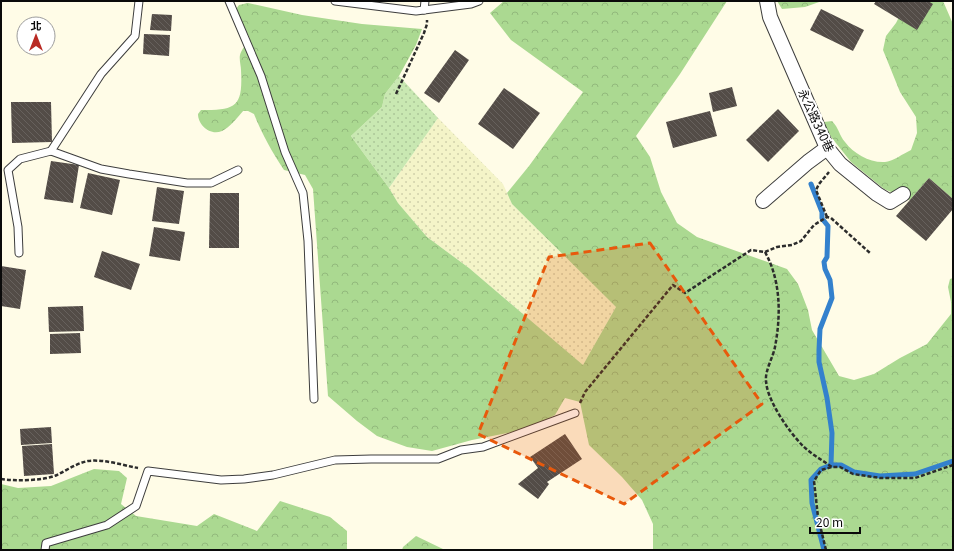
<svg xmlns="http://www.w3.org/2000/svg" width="954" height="551" font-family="Georgia,'Noto Sans TC',serif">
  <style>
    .farmland { fill: url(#farmland-dots) }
    .grass { fill: url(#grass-dots) }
    .forest { fill: url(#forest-crowns) }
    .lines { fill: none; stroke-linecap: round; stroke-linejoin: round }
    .stream { stroke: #3381cd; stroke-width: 5 }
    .building { fill: url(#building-back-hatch) }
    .lane-casing { stroke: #3d3d3d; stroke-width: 9 }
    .street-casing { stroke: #3d3d3d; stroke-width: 16 }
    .path { stroke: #2c2c2c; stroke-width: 2.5; stroke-dasharray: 4 2; stroke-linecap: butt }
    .lane { stroke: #fff; stroke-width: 7 }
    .street { stroke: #fff; stroke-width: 14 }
    .marked { fill: #e8590c; fill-opacity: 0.2; stroke: #e8590c; stroke-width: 3; stroke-dasharray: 8 5; stroke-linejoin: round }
    .labels { text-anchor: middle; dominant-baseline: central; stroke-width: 4; stroke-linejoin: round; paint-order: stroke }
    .street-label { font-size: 12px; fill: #0a0a0a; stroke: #fff }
  </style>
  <defs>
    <pattern id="farmland-dots" width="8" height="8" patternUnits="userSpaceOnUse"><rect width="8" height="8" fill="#f4f4c8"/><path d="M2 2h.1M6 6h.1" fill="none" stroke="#d0d0aa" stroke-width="1.8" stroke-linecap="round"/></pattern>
    <pattern id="grass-dots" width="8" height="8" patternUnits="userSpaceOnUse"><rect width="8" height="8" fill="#c9e8b2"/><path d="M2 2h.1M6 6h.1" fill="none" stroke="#abc698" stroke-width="1.8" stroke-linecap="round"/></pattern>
    <pattern id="forest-crowns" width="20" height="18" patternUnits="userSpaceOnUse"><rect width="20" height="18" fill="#abd991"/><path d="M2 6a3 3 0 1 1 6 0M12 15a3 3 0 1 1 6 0" fill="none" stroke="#92b97c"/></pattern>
    <pattern id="building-back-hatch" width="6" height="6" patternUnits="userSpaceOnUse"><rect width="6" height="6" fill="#534c47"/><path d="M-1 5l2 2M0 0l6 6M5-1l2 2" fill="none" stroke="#67615d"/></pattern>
  </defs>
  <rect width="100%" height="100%" fill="#fffce7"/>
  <!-- farmland -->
  <path class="farmland" d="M438,118l65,66 9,20 104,103 -33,58 -114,-97 -42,-31 -29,-34 -9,-15z"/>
  <!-- grass -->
  <path class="grass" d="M399,76l39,42 -49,70 -38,-52 31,-29 3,-13z"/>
  <!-- forest -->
  <g class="forest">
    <path d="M504,1h223l-47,73 -44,62 14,21 11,35 16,31 20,14 90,32 11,15 10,26 4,20 27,46 15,4 20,-6 26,-16 27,-14 24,-30v-12l-3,-15 2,-8 3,-1v272h-300v-26l-11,-24 -20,-23 -33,-32 -9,-43 -15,-4 -10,17 -28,14 -55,11 -40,11 -25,-4 -30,-11 -20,-15 -29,-25 -15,-207 -8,-14 -21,-5c-12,-18 -22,-36 -30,-56l-6,-3h-5c-5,6 -14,17 -21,20 -12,5 -24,-6 -24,-17l3,-4c35,0 42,-3 40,-40 0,-4 -2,-11 -1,-15 1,-5 7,-12 10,-16l-14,-30 3,-4 9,-2 54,12 60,9 60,5 -6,16 -17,31 -14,18 -3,13 -31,29 38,52 9,15 29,34 42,31 114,97 33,-58 -104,-103 -5,-11 22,-27 54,-74 -72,-52 -21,-27z"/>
    <path d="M777,1h45l-17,6 -23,2z"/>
    <path d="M901,1h42l10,23v175l-24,-21 -19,22 -26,-11 -33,-27 -27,-34v-6l8,-1c7,7 7,14 13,21 9,12 25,21 40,20 7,0 19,-9 26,-12l6,-17 -1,-16 -16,-25 -17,-42 3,-14 10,-13 7,-14z"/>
    <path d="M94,469l25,2 8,7 -6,26 15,12 61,10 17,-12 43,17 23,-30 50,16 17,14v19h-346v-66l17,4 33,-2z"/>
    <path d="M416,536l29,14h-43l1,-3z"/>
  </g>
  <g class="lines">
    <!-- stream -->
    <g class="stream">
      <path d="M811,184l11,28v6"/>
      <path d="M824,221l4,5 -1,31 -3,5 1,7 5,11 2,18 -12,31 -1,21v12l8,36 5,35 -1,32"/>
      <path d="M824,550l-12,-47 -1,-23 10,-11 10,-4h10l13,7 26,4 35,-2 38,-13"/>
    </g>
  </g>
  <!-- building -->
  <g class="building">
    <path d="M876,1h52l5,3 -16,26 -43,-26z"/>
    <path d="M821,9l43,21 -11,21 -43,-21z"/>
    <path d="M152,14l20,1 -1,16 -21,-1z"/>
    <path d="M144,34l26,1 -1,21 -26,-2z"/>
    <path d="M455,50l14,10 -30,43 -15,-10z"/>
    <path d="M732,87l5,19 -24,6 -4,-19z"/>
    <path d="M504,88l36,25 -27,36 -35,-25z"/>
    <path d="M11,102h40l1,40 -40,1z"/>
    <path d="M778,109l21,22 -31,31 -22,-22z"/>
    <path d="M710,111l7,25 -44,12 -7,-26z"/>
    <path d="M51,161l28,4 -6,38 -29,-4z"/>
    <path d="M88,173l32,7 -8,35 -32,-7z"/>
    <path d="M929,178l24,21v10l-27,32 -30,-25z"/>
    <path d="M157,187l27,4 -5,33 -27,-3z"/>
    <path d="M210,193h29v55h-30z"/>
    <path d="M154,227l31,5 -5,29 -31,-5z"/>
    <path d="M102,251l38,13 -9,26 -37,-13z"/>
    <path d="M1,266l25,4 -6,39 -19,-3z"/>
    <path d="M83,306l1,25 -35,1 -1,-25z"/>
    <path d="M80,333l1,20 -31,1v-20z"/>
    <path d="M51,427l1,16 -31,2 -1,-16z"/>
    <path d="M565,434l17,25 -35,23 2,2 -11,15 -20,-15 20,-16 -8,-11z"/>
    <path d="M52,444l2,30 -30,2 -2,-30z"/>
  </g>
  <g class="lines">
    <!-- lane casing -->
    <g class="lane-casing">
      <g id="lane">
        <path d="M139,1l-4,35 -34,38 -50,77 50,18 28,5 58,9h24l27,-13"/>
        <path d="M229,1l32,75 24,76 18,41 5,48 6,158"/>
        <path d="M335,1l81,10 55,-7 8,-3"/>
        <path d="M424,10l1,-9"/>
        <path d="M19,253l-1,-26 -10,-57 12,-11 31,-8"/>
        <path d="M45,550l1,-7 61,-18 29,-19 12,-35 73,9 23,-1 29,-4 62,-15 36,-1h67l23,-9 22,-3 92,-34"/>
      </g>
    </g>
    <!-- street casing -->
    <g class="street-casing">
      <g id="street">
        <path d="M767,1l3,16 57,131 13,16 37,30 13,8 13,-8"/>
        <path d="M763,201l45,-39 19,-14"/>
      </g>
    </g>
    <!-- path -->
    <g class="path">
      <path d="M396,94l28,-61 3,-9v-4"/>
      <path d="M827,217l-11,-27 3,-6 10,-12"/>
      <path d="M765,252c16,29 16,63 10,95 -2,10 -10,24 -9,33 0,19 23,52 37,66 8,8 19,14 29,21"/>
      <path d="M580,403l5,-11 88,-107 12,8 66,-43 14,2 12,-5 15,-2 9,-4 13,-16 13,-8 4,1 39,35"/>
      <path d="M1,479c15,2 42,2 56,-4 10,-5 20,-12 31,-14 16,-2 34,4 50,7"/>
      <path d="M826,550l-8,-33 -4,-36 7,-11 11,-3h8l13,7 27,4h35l38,-13"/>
    </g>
    <!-- lane -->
    <use href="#lane" class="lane"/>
    <!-- street -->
    <use href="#street" class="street"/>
  </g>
  <!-- marked area -->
  <path class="marked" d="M650,243l112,161 -138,100 -146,-70 71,-177z"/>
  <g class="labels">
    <!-- street labels -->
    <g class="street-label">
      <text transform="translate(817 120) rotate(65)">永公路340巷</text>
    </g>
  </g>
  <!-- border -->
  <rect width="954" height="551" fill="none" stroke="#0a0a0a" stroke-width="4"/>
  <!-- north arrow -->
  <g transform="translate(36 36)"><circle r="19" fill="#ffffff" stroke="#9d9d9d"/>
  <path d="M0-3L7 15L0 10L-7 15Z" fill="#b92a23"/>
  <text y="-6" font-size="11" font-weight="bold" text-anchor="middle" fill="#0a0a0a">北</text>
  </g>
  <!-- scale -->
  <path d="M810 527v6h50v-6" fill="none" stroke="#0a0a0a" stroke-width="2"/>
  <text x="816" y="527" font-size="12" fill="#0a0a0a" stroke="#ffffff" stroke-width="3" paint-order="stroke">20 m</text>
</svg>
